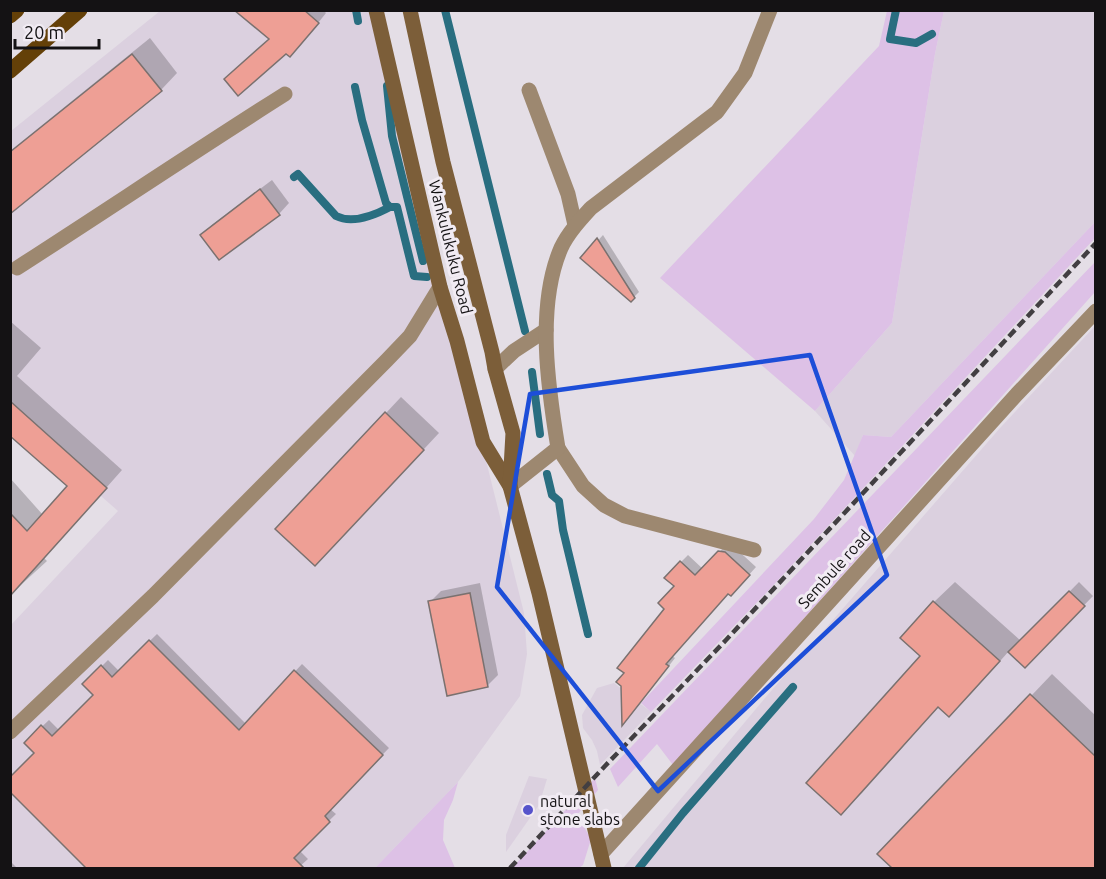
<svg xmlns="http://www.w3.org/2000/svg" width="1106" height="879" font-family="Ubuntu,sans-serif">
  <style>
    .built { fill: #dbd0df }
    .green { fill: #ddc1e6 }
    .shadow { fill: #0003 }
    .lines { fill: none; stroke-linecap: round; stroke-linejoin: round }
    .stream { stroke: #296e80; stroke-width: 8 }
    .building { fill: #ee9f95; stroke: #7a716f; stroke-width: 1.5 }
    .lane { stroke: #9d8870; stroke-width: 15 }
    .street { stroke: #9d8870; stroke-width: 15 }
    .secondary { stroke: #7c5e39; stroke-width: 15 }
    .primary { stroke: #644008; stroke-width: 15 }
    .rail { stroke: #423f42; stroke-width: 4.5; stroke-dasharray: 9 4.5; stroke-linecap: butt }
    .marked { fill: none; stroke: #1d4ed8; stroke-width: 4.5; stroke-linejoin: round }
    .poi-dot { fill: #5653cb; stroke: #f1ebf3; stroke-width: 2 }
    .labels { text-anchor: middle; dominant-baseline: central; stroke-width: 6; stroke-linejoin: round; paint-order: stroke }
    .street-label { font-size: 16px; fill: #141214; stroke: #f1ebf3 }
    .poi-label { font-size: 16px; fill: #141214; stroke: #f1ebf3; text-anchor: start }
  </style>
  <rect width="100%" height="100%" fill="#e4dee6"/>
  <!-- built -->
  <g class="built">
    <path d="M160,11h214l150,602 3,41 -7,42 -62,86 -83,86h-364l-1,-242 108,-115 -107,-94v-286z"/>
    <path d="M944,11h151v211l-204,215 -28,-2 -8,21 -40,-45 77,-88 43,-269z"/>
    <path d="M1095,326v542h-472l142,-170 235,-270z"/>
    <path d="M614,683l37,29 -51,53 -3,-14 -5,-11 -9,-12 -1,-13 15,-27z"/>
    <path d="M529,776l18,3 -8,26 -33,47v-17z"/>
  </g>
  <!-- green -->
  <g class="green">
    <path d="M887,11h57l-9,43 -43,269 -77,88 -155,-133 219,-232z"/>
    <path d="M1095,222v16l-328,354 -116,120 -10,-9 173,-184 30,-39 19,-45 28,2z"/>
    <path d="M1095,262v30l-422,473 -16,-21 -39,43 -8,-18z"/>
    <path d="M595,778l3,12 -21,25 14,24 -8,26 -4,3h-67z"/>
    <path d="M458,782l-5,18 -9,20 -1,20 12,28h-80z"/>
  </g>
  <!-- shadow -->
  <g class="shadow">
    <path d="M241,10h82l3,3 -27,34 -29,-8z"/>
    <path d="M150,38l27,35 -16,17 -151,122v-61z"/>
    <path d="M272,180l17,23 -10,11 -77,21 11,-11z"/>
    <path d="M603,235l36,57 -8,8 -49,-42z"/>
    <path d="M10,321l31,27 -24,28 105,94 -78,88 3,3 -37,34v-117l33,37 26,-29 -59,-52z"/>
    <path d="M401,397l38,36 -108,115 55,-135z"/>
    <path d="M727,544l5,1 24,22 -18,20 -9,5 -57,64 3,2 -45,58 36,-107 10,-23 5,-24 7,-7 15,14z"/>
    <path d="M955,582l66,59 58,-59 14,14 -68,70 -16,-15 -39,44 -21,20 -10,-9 -77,87 -21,20 81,-157 -20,-18 32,-36z"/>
    <path d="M480,583l18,92 -11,11 -57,-84 11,-11z"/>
    <path d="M157,634l89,90 56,-60 87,84 -59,61 6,5 -37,36 9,9 -10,9h-210l-78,-78 26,-37 -4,-17 17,-16 10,10 36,-35 -11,-11 24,-24 11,11z"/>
    <path d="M1052,674l44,42v152h-202l-14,-14z"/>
    <path d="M10,861l7,7h-7z"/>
  </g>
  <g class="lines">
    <!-- stream -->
    <g class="stream">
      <path d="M356,10l2,11"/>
      <path d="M445,10l80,321"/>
      <path d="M896,10l-6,29 26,4 16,-9"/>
      <path d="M387,86l5,50 31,125"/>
      <path d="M355,87l7,33 24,83 4,4h7l17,69 13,1"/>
      <path d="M294,177l4,-3 38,42c16,8 39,-1 54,-9"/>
      <path d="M532,372l8,62"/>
      <path d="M547,474l5,21 7,6 4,29 25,104"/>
      <path d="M639,868l44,-55 110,-126"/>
    </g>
  </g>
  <!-- building -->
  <g class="building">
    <path d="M234,10h70l15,13 -29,34 -4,-3 -48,42 -14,-17 45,-40z"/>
    <path d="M132,54l30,37 -152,123v-62z"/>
    <path d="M260,189l20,26 -61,45 -19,-25z"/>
    <path d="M597,238l38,60 -4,4 -51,-44z"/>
    <path d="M10,401l97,87 -97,108v-83l17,18 40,-45 -57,-50z"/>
    <path d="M385,412l39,38 -109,116 -40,-37z"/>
    <path d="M718,551l7,1 25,23 -19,21 -3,-2 -62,70 3,2 -47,60 -1,-40 -5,-4 8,-9 -7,-5 47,-59 -6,-6 16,-17 -10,-8 16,-17 15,14z"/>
    <path d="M1069,591l16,15 -60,62 -17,-16z"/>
    <path d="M470,593l18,94 -41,9 -19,-95z"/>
    <path d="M933,601l67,60 -51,56 -11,-10 -97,108 -35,-32 114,-127 -20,-18z"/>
    <path d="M149,640l90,90 55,-60 89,85 -58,61 5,6 -36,36 10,10h-218l-76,-76v-15l24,-24 -10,-10 17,-18 11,11 41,-41 -11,-11 19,-19 11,12z"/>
    <path d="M1030,694l65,62v112h-203l-15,-14z"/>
  </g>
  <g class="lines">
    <!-- lane -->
    <g class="lane">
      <path d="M529,90l39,104 7,31"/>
      <path d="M17,268c90,-58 178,-117 268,-174"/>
      <path d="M495,369l19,-18 32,-21"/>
      <path d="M558,448l25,38 21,19 21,11 129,34"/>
      <path d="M510,486l48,-38c-10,-60 -22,-142 3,-200 7,-15 19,-28 30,-40l126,-96 28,-39 25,-63"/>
      <path d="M10,732l143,-136 234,-236 23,-24 30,-49"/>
    </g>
    <!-- street -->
    <path class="street" d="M601,854l416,-460 79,-83"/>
    <!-- secondary -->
    <g class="secondary">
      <path d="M376,10l64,277 17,54 26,101 27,44 29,107 65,275"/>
      <path d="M410,10l33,152 49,190 3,17 18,64 -3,53"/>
    </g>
    <!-- primary -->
    <g class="primary">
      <path d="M10,16l7,-6"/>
      <path d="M10,71l70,-61"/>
    </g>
    <!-- rail -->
    <path class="rail" d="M510,868l95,-102 121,-126 370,-397"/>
  </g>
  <!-- marked area -->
  <path class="marked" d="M810,355l77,220 -229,216 -161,-204 33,-193z"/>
  <!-- markers -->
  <circle class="poi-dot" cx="528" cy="810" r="6"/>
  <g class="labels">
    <!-- street labels -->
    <g class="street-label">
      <text transform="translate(451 247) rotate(76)">Wankulukuku Road</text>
      <text transform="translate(834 569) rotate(-48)">Sembule road</text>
    </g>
    <!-- poi labels -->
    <g class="poi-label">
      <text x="540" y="801">natural<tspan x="540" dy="18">stone slabs</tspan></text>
    </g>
  </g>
  <!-- border -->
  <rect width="1106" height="879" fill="none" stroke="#141214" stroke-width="24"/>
  <!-- scale -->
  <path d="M15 39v9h84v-9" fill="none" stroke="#141214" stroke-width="3"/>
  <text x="24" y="39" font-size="18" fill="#141214" stroke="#f1ebf3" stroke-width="4.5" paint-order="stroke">20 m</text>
</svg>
